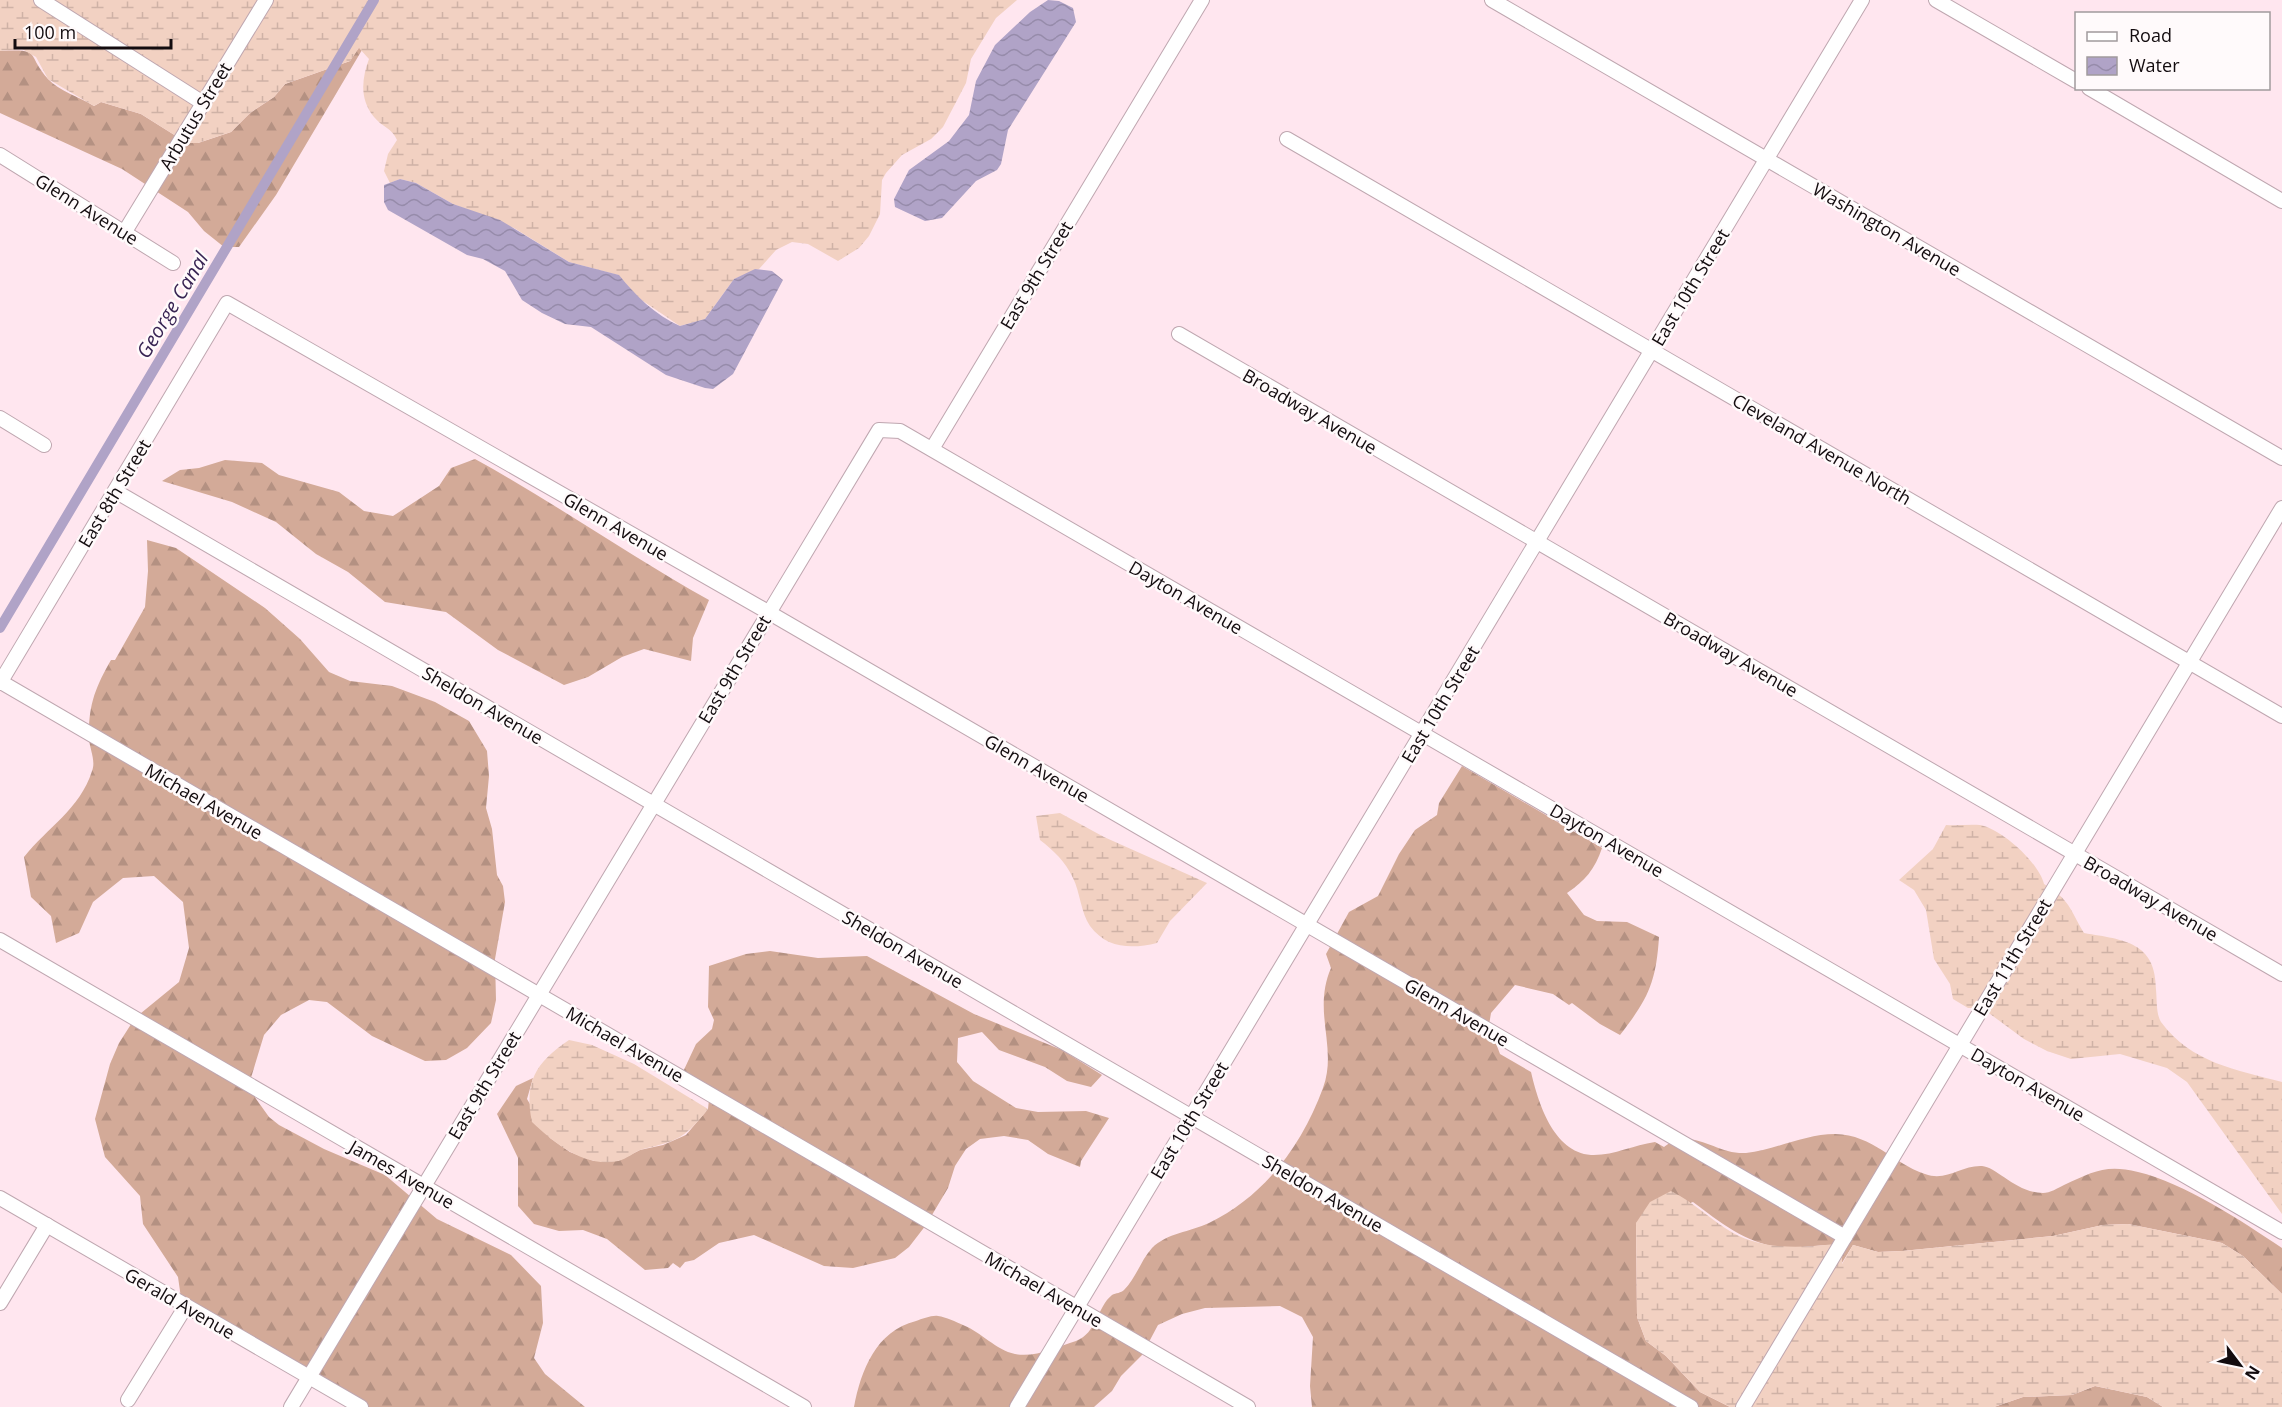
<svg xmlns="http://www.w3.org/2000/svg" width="2282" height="1407" font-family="'Open Sans',sans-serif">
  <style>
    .forest { fill: url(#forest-firs) }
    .wetland { fill: url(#wetland-marsh) }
    .water { fill: url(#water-waves) }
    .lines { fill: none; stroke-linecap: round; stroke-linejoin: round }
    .canal { stroke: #b0a3c7; stroke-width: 10 }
    .minor-casing { stroke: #bfa7b0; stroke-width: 16 }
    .minor { stroke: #fff; stroke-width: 14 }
    .labels { text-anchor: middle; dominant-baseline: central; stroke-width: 5; stroke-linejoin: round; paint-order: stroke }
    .street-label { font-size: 18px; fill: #130c0f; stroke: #fffafb }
    .water-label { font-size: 20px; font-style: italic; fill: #382453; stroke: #fffafb }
  </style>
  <defs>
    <pattern id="forest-firs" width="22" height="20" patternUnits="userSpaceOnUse" patternTransform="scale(1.5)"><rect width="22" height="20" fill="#d3aa98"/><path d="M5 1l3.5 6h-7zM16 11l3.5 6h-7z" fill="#b49182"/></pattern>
    <pattern id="wetland-marsh" width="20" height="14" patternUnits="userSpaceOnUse" patternTransform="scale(1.5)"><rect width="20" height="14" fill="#f2d1c2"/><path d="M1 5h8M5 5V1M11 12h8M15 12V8" fill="none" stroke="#cfb2a6"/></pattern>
    <pattern id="water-waves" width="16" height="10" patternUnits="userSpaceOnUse" patternTransform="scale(1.5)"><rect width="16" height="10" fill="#b0a3c7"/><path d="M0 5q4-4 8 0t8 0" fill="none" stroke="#968baa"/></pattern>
  </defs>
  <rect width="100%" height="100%" fill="#ffe6ef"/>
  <!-- forest -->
  <g class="forest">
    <path d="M359,47l3,3 -86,145 -37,52h-15l-20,-16 -16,-19 -66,-43 -122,-56v-62c43,-2 25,2 48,28 11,12 32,18 46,27l7,-4 40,12 35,22 22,7 33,-11 19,-19 24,-16 11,-13 65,-23z"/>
    <path d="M475,459c80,44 155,97 234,141l-16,38 -2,23 -47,-12 -22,8 -34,20 -24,8 -66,-35 -52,-38 -61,-10 -37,-30 -32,-18 -40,-32 -44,-20 -70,-21 18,-11 19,-2 26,-8 37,3 17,12 60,17 25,19 29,5 46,-30 12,-18z"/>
    <path d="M147,540l29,8 89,60 35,31 29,33 21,9 42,5 43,16 34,19 18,30 2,25 -3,32 6,21 5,46 6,11 2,16 -10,57 1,41 -5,23 -24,25 -21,12 -21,1 -53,-25 -45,-34 -18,-2 -28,15 -17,20 -14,46 4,15 15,21 10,8 45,24 61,26 52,44 74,36 30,31 2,37 -9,35 11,16 40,33h-227l-176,-102 -4,-28 -35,-53 -3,-28 -35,-39 -10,-38 15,-55 9,-21 16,-25 44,-36 10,-34 -6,-46 -29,-26 -31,2 -30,24 -14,31 -23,10 -5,-27 -20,-19 -7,-40c23,-29 56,-48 68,-86 4,-10 -2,-21 -3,-32 -1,-33 6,-51 22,-79h4l30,-53 3,-36z"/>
    <path d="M1462,766l140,82c-7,21 -17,33 -35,45l17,22 13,6 30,1 32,15c-3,46 -11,62 -39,98l-20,-11 -28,-21 -3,2 -16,-11 -38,-9 -24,28 -2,12 11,29 31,18c7,30 22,80 60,83 22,1 42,-10 64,-13l9,5c27,-22 52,8 82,6 29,-3 59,-19 89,-19 39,1 57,29 90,40 22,8 36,-9 57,-8 15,1 34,27 61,27 7,0 15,-5 21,-8 29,-13 41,-21 74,-13 46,11 104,49 144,76v46l-39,-38 -21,-13 -94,-19 -25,1 -50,11 -151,15 -24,1 -25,-7 -18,29 6,-10 1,-9 -11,-10c-17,0 -36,4 -52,2 -34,-4 -59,-25 -86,-45l-57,21 1,94 9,24 20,15 34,36 30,15h-418l-2,-21 3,-49 -11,-20 -22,-11 -75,2 -23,6 -24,11 -16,30 -21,21 -9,15 -18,16h-240c7,-37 22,-76 62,-86 6,-2 16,-6 22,-5 8,1 18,6 25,9 18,7 33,25 52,29 20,4 42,-7 61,-13 21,-8 21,-34 36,-46 4,-2 9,-2 12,-5 12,-12 17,-30 28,-42 15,-15 38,-16 57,-25 56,-27 93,-78 114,-135 15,-41 -11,-76 8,-120l-5,-14 23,-42 29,-16 21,-42 16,-24 22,-15 2,-12z"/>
    <path d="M770,951l48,7 49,-2 107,58 88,36 40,25 -11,12 -24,-6 -22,-14 -46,-17 -17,-18 -24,6 -1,24 16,19 43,27 22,4 48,-1 23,7 -28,43 -1,6 -32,-13 -20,-14 -24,-4 -24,3 -14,10 -11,17 -7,22 -22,37 -17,22 -14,11 -42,10 -29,-2 -70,-31 -35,8 -25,17 -9,2 -5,6 -7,-5 -5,5 -23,2 -38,-31 -24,-9 -24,1 -25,-7 -16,-18v-48l-21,-44 19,-28 17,-8 -6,21 23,39 20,14 24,9h24l22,-11 23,-5 23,-10 22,-26 2,-19 -28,-16 14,-30 16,-15 2,-9 -6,-13 1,-41 37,-12z"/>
    <path d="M2095,1386l52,11 16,10h-169l29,-10 49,-2z"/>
  </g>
  <!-- wetland -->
  <g class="wetland">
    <path d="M0,0h1017l-21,18 -25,41 -5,24 -23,44 -12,12 -29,16 -16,18 -4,7 -2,34 -11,22 -10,12 -21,13 -30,-17 -16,-2 -16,8 -17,19 -25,10 -29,40 -25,7 -40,-27 -22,-24 -49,-13 -55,-34 -61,-24 -37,-21 -16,-4 -10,4 -6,-12 4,-17 9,-14c-5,-12 -15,-13 -23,-23 -15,-18 -12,-39 -5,-58l-10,-11 -9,13 -65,23 -11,13 -24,16 -19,19 -33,11h-8l-14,-7 -35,-22 -40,-12 -7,4 -46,-27 -12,-22 -14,-8 -22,2z"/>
    <path d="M1060,813l44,24 103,46 -37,38 -13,22c-25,6 -50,6 -67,-17 -9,-13 -10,-34 -17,-48 -8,-17 -19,-27 -33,-38l-4,-24z"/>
    <path d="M1946,825c11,1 23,-1 34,0 22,4 59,38 64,59 27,17 25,24 40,49 41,7 72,9 72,57 1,9 0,24 5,32 30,41 76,48 121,60v132l-95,-132 -20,-14 -47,-14 -49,5 -24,-8 -23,-12 -42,-31h-14l-15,-9 -3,-15 -16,-25 -8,-49 -12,-20 -15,-10 34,-31z"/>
    <path d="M569,1040l23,5 42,19 74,45c-23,29 -30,32 -65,40 -9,3 -16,10 -25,12 -34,7 -64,-18 -86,-39 -8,-40 3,-59 37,-82z"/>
    <path d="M1671,1191c24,12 40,29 62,42 31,17 68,15 102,11l7,10v10l11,-19 25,7 24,-1 151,-15 50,-11 25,-1 94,19 21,13 39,38v113h-119l-16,-10 -52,-11 -23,9 -49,2 -29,10h-264l-30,-15 -34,-36 -20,-15 -9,-24 -1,-94 14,-21z"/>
  </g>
  <!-- water -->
  <g class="water">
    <path d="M1048,0l11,1 14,7 3,14 -68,108 -7,34 -4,6 -21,11 -34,37 -17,3 -30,-14 -1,-8 15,-29 40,-29 20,-26 7,-34 19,-36 35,-33z"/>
    <path d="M400,179l16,4 37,21 47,16 69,42 50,13c16,20 36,40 61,51l25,-7 29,-40 21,-10 17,2 11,9 -50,94 -20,15 -8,-1 -39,-13 -75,-48 -26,-3 -23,-11 -20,-13 -17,-29 -22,-12 -16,-4 -79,-45 -4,-8v-17z"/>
  </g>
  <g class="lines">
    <!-- canal -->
    <path class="canal" d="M0,628l374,-628"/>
    <!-- minor casing -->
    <g class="minor-casing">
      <g id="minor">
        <path d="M41,0l162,103"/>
        <path d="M1492,0l790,458"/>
        <path d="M1936,0l140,81"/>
        <path d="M2089,88l193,113"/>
        <path d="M1287,139l995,577"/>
        <path d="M0,155l173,108"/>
        <path d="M124,233l142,-233"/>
        <path d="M1179,334l1103,640"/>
        <path d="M0,418l44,27"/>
        <path d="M932,449l270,-449"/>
        <path d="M115,491l1576,916"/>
        <path d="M1,682l1247,725"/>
        <path d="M0,683l227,-380 541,309 1077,625"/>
        <path d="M0,940l804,467"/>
        <path d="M0,1198l361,209"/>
        <path d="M0,1303l47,-78"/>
        <path d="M128,1400l58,-94"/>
        <path d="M291,1407l588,-977 21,1 1382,801"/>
        <path d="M1017,1407l845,-1407"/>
        <path d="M1743,1407l539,-899"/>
      </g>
    </g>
    <!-- minor -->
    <use href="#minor" class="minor"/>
  </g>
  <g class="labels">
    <!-- street labels -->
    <g class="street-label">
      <text transform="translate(195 116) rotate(-59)">Arbutus Street</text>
      <text transform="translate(87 209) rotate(32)">Glenn Avenue</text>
      <text transform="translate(1887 229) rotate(30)">Washington Avenue</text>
      <text transform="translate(1036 275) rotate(-59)">East 9th Street</text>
      <text transform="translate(1690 287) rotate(-59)">East 10th Street</text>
      <text transform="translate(1310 411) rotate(30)">Broadway Avenue</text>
      <text transform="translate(1822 449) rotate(30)">Cleveland Avenue North</text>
      <text transform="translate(114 493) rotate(-59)">East 8th Street</text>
      <text transform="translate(616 526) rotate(30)">Glenn Avenue</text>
      <text transform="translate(1186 597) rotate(30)">Dayton Avenue</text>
      <text transform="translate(1731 654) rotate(30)">Broadway Avenue</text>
      <text transform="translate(734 669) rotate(-59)">East 9th Street</text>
      <text transform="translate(1440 704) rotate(-59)">East 10th Street</text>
      <text transform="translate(483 705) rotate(30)">Sheldon Avenue</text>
      <text transform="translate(1037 768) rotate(30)">Glenn Avenue</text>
      <text transform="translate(204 801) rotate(30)">Michael Avenue</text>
      <text transform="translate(1607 840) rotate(30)">Dayton Avenue</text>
      <text transform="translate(2151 898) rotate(30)">Broadway Avenue</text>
      <text transform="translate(903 949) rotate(30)">Sheldon Avenue</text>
      <text transform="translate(2012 957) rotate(-59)">East 11th Street</text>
      <text transform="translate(1457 1012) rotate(30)">Glenn Avenue</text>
      <text transform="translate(625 1044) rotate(30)">Michael Avenue</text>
      <text transform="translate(2028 1084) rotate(30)">Dayton Avenue</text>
      <text transform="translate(484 1085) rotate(-59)">East 9th Street</text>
      <text transform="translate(1189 1120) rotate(-59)">East 10th Street</text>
      <text transform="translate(402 1174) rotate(30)">James Avenue</text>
      <text transform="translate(1323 1193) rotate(30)">Sheldon Avenue</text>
      <text transform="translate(1044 1289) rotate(30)">Michael Avenue</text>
      <text transform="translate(180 1303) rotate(30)">Gerald Avenue</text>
    </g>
    <!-- water labels -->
    <g class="water-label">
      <text transform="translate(172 305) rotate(-59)">George Canal</text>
    </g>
  </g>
  <!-- legend -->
  <rect x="2075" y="12" width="195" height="78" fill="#fffafb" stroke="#a19b9d" stroke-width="1.5"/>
  <rect x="2087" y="32" width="30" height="9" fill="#ffffff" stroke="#a19b9d" stroke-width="1.5"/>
  <text x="2129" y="42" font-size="18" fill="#130c0f">Road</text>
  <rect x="2087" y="57" width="30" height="18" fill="url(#water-waves)" stroke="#a19b9d" stroke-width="1.5"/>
  <text x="2129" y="72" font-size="18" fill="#130c0f">Water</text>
  <!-- north arrow -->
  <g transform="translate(2240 1365) rotate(122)" stroke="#fffafb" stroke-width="4.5" paint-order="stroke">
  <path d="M0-4.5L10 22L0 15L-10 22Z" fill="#130c0f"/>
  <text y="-9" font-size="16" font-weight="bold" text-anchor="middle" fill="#130c0f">N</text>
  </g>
  <!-- scale -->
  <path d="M15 39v9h156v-9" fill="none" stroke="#130c0f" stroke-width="3"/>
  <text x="24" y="39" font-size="18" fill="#130c0f" stroke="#fffafb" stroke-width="4.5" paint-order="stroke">100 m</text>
</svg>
